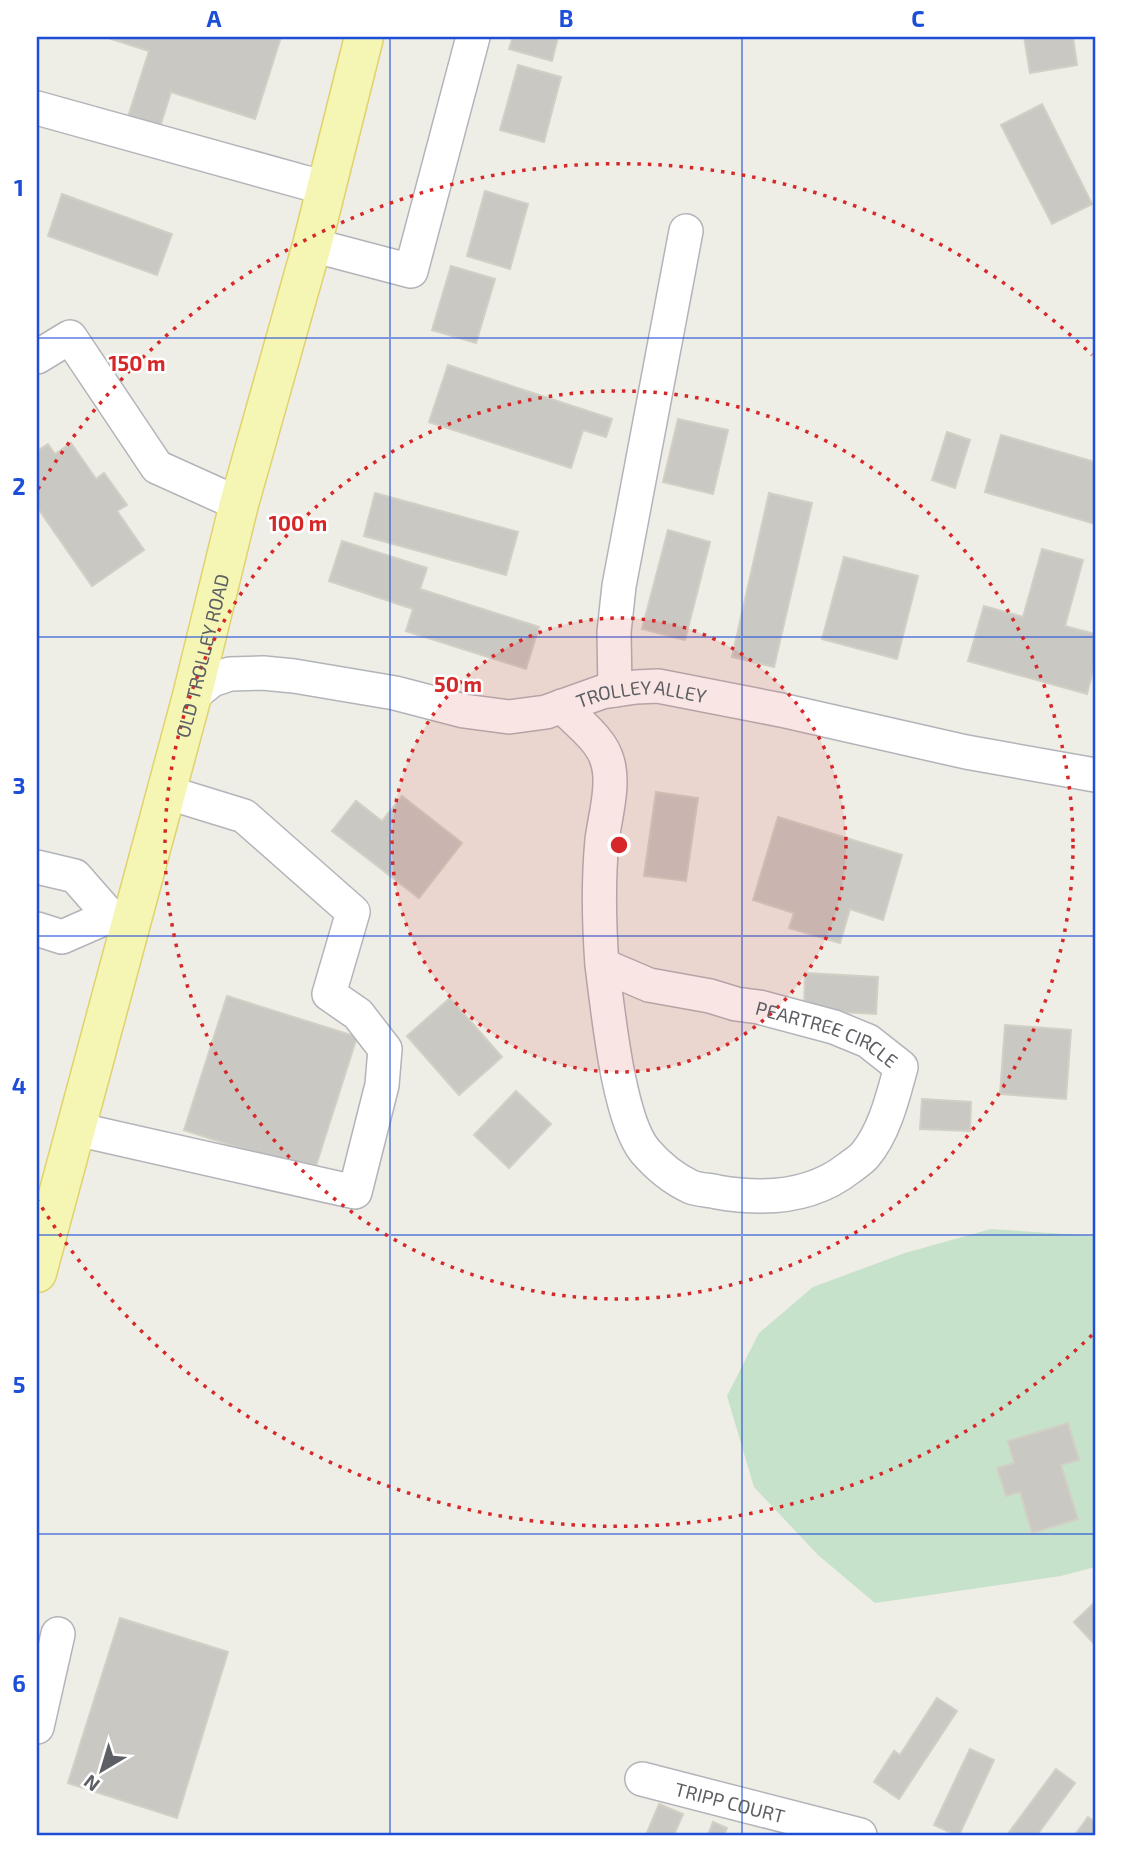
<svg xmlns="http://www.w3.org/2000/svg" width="1132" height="1872" font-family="'Exo 2',sans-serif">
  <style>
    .green { fill: #c6e2ca }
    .building { fill: #c9c8c2; stroke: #d2d0c5; stroke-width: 2 }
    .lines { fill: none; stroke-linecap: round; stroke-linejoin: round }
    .minor-casing { stroke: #b3b4b9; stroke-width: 36 }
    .major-casing { stroke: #e0d26d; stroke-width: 41 }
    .minor { stroke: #fff; stroke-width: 33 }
    .major { stroke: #f5f5b4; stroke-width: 38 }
    .grid { fill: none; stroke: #1d4ed8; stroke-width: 2; stroke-opacity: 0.55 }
    .ring { fill: none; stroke: #d62828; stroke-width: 3.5; stroke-dasharray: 3.5 7 }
    .labels { text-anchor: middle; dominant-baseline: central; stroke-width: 5; stroke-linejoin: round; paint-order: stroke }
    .street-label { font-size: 19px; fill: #5d5f64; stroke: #fff }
    .centre { fill: #d62828; stroke: #fff; stroke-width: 3.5 }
    .ring-label { font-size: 21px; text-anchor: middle; font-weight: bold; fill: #d62828; stroke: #fff; stroke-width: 5; stroke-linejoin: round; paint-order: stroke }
    .neatline { fill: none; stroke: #1d4ed8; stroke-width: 2.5 }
    .grid-label { font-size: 23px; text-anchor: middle; font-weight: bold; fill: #1d4ed8 }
  </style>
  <rect width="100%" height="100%" fill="#eeede6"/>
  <!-- green -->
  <path class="green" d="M991,1229l104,7v331l-34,9 -186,27 -57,-48 -64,-68 -27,-91 32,-63 54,-46 92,-34z"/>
  <!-- building -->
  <g class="building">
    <path d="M105,37h176l-26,82 -84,-27 -12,38 -32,-10 22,-69z"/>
    <path d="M513,37h45l-6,24 -43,-12z"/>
    <path d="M1024,37h49l4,28 -47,8z"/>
    <path d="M518,65l43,12 -17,65 -44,-12z"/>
    <path d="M1042,104l50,100 -40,20 -51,-99z"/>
    <path d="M485,191l43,13 -18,65 -43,-13z"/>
    <path d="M62,194l110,40 -15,41 -109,-39z"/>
    <path d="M451,266l44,13 -19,64 -44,-13z"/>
    <path d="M448,365l164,54 -6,18 -23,-7 -12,38 -142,-46z"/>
    <path d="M678,419l50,11 -15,64 -50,-12z"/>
    <path d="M947,432l23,8 -15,48 -23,-8z"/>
    <path d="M1001,435l94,27v62l-110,-32z"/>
    <path d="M71,443l25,36 8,-6 23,32 -10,6 27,39 -52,36 -55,-79v-56l11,-7 7,10z"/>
    <path d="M375,493l143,39 -12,43 -142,-39z"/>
    <path d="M769,493l43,10 -38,164 -42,-10z"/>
    <path d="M668,530l42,12 -25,98 -43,-11z"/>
    <path d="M342,541l85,27 -7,21 119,38 -13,42 -120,-38 7,-22 -84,-28z"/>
    <path d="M1042,549l41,11 -18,66 30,8v29l-8,31 -119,-33 16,-55 39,11z"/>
    <path d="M844,557l74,19 -21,83 -75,-20z"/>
    <path d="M656,792l42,6 -12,83 -42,-5z"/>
    <path d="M402,796l60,47 -43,55 -87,-67 24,-30 26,20z"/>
    <path d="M778,817l124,38 -19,65 -33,-11 -10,34 -51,-15 5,-15 -41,-13z"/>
    <path d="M805,973l73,4 -2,37 -72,-4z"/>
    <path d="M227,996l130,41 -43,135 -130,-42z"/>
    <path d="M450,998l52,59 -43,38 -52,-59z"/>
    <path d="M1005,1025l66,5 -5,69 -66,-5z"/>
    <path d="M516,1091l35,33 -42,44 -35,-33z"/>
    <path d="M922,1099l49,3 -1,29 -50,-2z"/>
    <path d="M1068,1423l11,37 -18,5 17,54 -46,14 -12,-41 -14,4 -9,-28 17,-5 -6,-22z"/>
    <path d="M1095,1602v43l-21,-23z"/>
    <path d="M120,1618l108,34 -51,166 -109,-35z"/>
    <path d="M937,1698l20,13 -58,88 -25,-17 20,-31 6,4z"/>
    <path d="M970,1749l24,11 -35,75h-3l-22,-10z"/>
    <path d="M1056,1769l19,14 -38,52h-30z"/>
    <path d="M659,1804l24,10 -9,21h-28z"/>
    <path d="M1088,1817l7,5v13h-20z"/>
    <path d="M713,1822l14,6 -3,7h-16z"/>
  </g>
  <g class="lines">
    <!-- minor casing -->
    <g class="minor-casing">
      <g id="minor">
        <path d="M37,108l288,80"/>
        <path d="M312,245l99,26 62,-234"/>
        <path d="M37,357l33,-20 87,130 82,37"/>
        <path d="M615,690l-1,-58 5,-46 67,-355"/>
        <path id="s1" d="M192,696l20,-16 18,-6 33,-1 31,3 101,17 69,18 45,6 37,-5 56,-20 34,-5 22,-1 123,24 185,42 129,23"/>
        <path id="s2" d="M562,706c15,16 39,33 45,54 8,23 -2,57 -5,80 -4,42 -3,84 0,125l47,20 61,11 26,8 23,3 75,20 34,14 33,26c-8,29 -16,64 -36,88 -4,5 -11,9 -16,13 -38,30 -87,32 -132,24 -8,-2 -18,-2 -26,-5 -17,-8 -34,-22 -46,-36 -27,-33 -37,-141 -43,-186"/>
        <path d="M37,867l38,9 35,40 22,5"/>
        <path d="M37,929l25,8 48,-21"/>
        <path d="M76,1129l279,63 27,-107 3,-36 -27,-35 -29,-20 24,-82 -109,-96 -78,-24"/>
        <path d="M37,1727l21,-93"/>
        <path id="s3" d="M642,1779l218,56"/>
      </g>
    </g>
    <!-- major casing -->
    <g class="major-casing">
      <g id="major">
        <path id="s4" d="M37,1273l155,-577 47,-192 73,-259 52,-208"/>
      </g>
    </g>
    <!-- minor -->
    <use href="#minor" class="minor"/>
    <!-- major -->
    <use href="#major" class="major"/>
  </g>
  <!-- grid -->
  <path class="grid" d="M390,37v1798M742,37v1798M37,338h1058M37,637h1058M37,936h1058M37,1235h1058M37,1534h1058"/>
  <!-- distance rings -->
  <circle cx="619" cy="845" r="227" fill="#d62828" fill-opacity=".12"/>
  <g class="ring">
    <circle cx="619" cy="845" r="227"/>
    <circle cx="619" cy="845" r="454"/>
    <path d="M1092 1335A681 681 0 0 1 38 1201M38 489A681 681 0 0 1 1092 355"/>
  </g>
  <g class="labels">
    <!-- street labels -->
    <g class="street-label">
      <text stroke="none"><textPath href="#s4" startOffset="639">OLD TROLLEY ROAD</textPath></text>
      <text stroke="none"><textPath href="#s1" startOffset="464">TROLLEY ALLEY</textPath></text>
      <text stroke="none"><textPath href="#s2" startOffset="514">PEARTREE CIRCLE</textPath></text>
      <text stroke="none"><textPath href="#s3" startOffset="91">TRIPP COURT</textPath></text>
    </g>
  </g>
  <circle cx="619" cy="845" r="10" class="centre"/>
  <g class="ring-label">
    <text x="137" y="371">150 m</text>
    <text x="298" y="531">100 m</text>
    <text x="458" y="692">50 m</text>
  </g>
  <!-- border -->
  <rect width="1132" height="1872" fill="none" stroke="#ffffff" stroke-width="77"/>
  <!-- north arrow -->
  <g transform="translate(102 1770) rotate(218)" stroke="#ffffff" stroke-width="5" paint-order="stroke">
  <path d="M0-5L12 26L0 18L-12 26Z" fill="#5d5f64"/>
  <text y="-10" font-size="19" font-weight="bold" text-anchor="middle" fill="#5d5f64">N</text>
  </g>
  <rect x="38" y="38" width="1056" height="1796" class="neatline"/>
  <g class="grid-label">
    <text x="214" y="27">A</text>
    <text x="566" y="27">B</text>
    <text x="918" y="27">C</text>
    <text x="19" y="196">1</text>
    <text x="19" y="495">2</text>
    <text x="19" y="794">3</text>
    <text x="19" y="1094">4</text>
    <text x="19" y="1393">5</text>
    <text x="19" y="1692">6</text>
  </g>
</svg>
